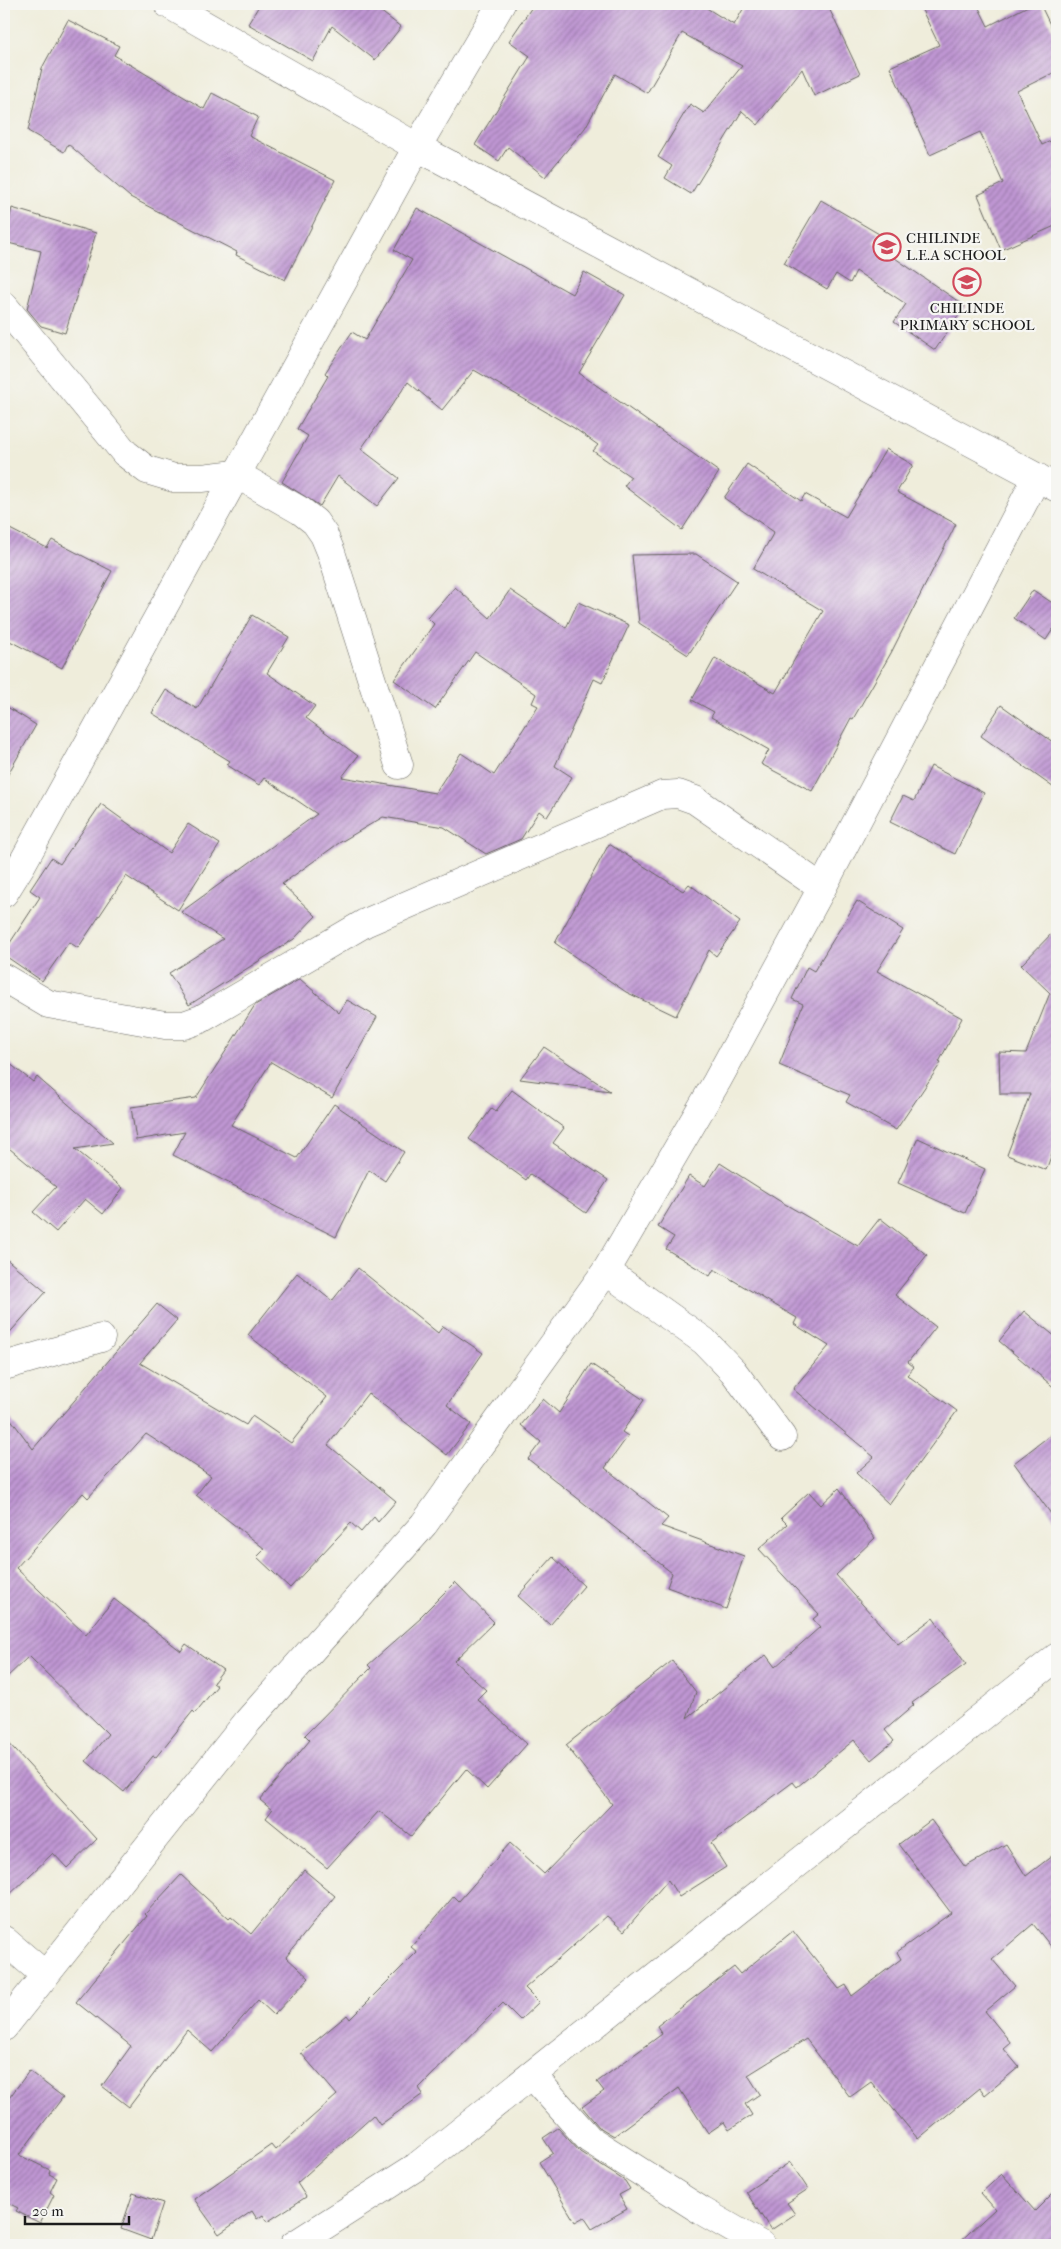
<svg xmlns="http://www.w3.org/2000/svg" width="1061" height="2249" font-family="'IM FELL French Canon',serif">
  <style>
    .building { fill: url(#building-hatch) }
    .lines { fill: none; stroke-linecap: round; stroke-linejoin: round }
    .street-casing { stroke: #66655f; stroke-width: 29 }
    .street { stroke: #fff; stroke-width: 28 }
    .labels { text-anchor: middle; dominant-baseline: central; stroke-width: 4.5; stroke-linejoin: round; paint-order: stroke }
    .poi-label { font-size: 15px; fill: #1c1c1c; stroke: #f6f6f2; text-anchor: start }
  </style>
  <defs>
    <pattern id="building-hatch" width="6" height="6" patternUnits="userSpaceOnUse" patternTransform="scale(1.25)"><rect width="6" height="6" fill="#bf96d3"/><path d="M-1 1l2-2M0 6l6-6M5 7l2-2" fill="none" stroke="#9a7aaa"/></pattern>
  </defs>
  <rect width="100%" height="100%" fill="#f6f6f2"/>
  <filter id="ink" filterUnits="userSpaceOnUse"><feTurbulence type="fractalNoise" baseFrequency=".02" numOctaves="2"/><feDisplacementMap in="SourceGraphic" scale="10" xChannelSelector="R" yChannelSelector="G"/><feConvolveMatrix kernelMatrix="1 2 1 2 8 2 1 2 1" color-interpolation-filters="sRGB"/></filter>
  <filter id="wash" filterUnits="userSpaceOnUse"><feTurbulence type="fractalNoise" baseFrequency=".0096" numOctaves="4" result="noise"/><feDisplacementMap in="SourceGraphic" scale="20" xChannelSelector="R" yChannelSelector="G"/><feGaussianBlur stdDeviation="1.12" result="paint"/><feColorMatrix in="noise" values="0 0 0 0 0 0 0 0 0 0 0 0 0 0 0 0 0 1.4 0 .05"/><feComposite in="paint" operator="in"/></filter>
  <g filter="url(#wash)">
    <rect width="100%" height="100%" fill="#efeddb"/>
    <g id="blocks">
      <!-- building -->
      <g class="building">
        <path d="M260,4h111l30,23 -26,33 -43,-34 -19,35 -65,-37z"/>
        <path d="M534,4h166l34,21 12,-21h81l33,70 -46,22 -12,-27 -44,56 -16,-14 -51,83 -26,-16 7,-12 -14,-9 32,-53 14,9 38,-47 -60,-33 -35,60 -32,-19 -30,54 -40,49 -37,-30 -9,14 -24,-16 55,-89 -21,-15z"/>
        <path d="M919,4h58l11,22 44,-22h8l17,35v32l-40,20 25,54 15,-7v87l-56,25 -23,-55 25,-12 -23,-51 -50,23 -40,-88 49,-22z"/>
        <path d="M68,20l51,26 -5,9 90,54 8,-16 46,24 -9,19 86,44 -50,100 -49,-25 1,-3 -107,-55 -62,-53 -4,8 -36,-21 14,-63z"/>
        <path d="M821,200l58,34 -6,9 92,63 -30,44 -41,-28 12,-18 -50,-33 -6,12 -14,-9 -9,15 -43,-26z"/>
        <path d="M12,208l84,25 -31,100 -24,-7 -14,-17 14,-58 -37,-9z"/>
        <path d="M417,208l155,86 12,-22 41,23 -46,78 140,99 -37,58 -58,-44 7,-9 -38,-26 5,-6 -24,-17 -100,-58 -32,40 -34,-28 -47,67 38,29 -22,28 -39,-30 -18,30 -38,-24 26,-46 -11,-7 31,-53 -3,-3 27,-41 13,8 47,-80 -18,-10z"/>
        <path d="M886,449l27,16 -16,27 59,32 -65,129 -38,66 -2,-1 -39,73 -51,-27 8,-14 -58,-33 3,-5 -22,-12 23,-42 60,35 48,-82 -70,-42 21,-37 -50,-34 23,-34 54,37 4,-7 41,23z"/>
        <path d="M4,526l43,22 5,-8 60,31 -50,97 -58,-30z"/>
        <path d="M696,554l41,27 -49,74 -49,-32 -7,-68z"/>
        <path d="M455,587l35,31 20,-28 56,38 12,-26 51,23 -27,58 -8,-4 -39,87 17,11 -25,40 -8,-6 -18,28 -35,15 -42,-27 -61,-10 -44,26 -57,41 34,32 -22,23 -105,66 -20,-32 54,-34 -42,-27 136,-98 -53,-36 -5,7 -32,-20 3,-4 -78,-48 14,-23 31,19 55,-94 37,22 -22,36 48,33 -9,12 52,38 -16,21 93,16 26,-40 33,22 44,-69 -6,-3 4,-9 -61,-42 -40,57 -41,-29 40,-56 -6,-6z"/>
        <path d="M1033,590l24,16v17l-11,17 -32,-22z"/>
        <path d="M4,705l32,20 -32,56z"/>
        <path d="M1001,705l56,40v45l-76,-54z"/>
        <path d="M931,766l53,27 -29,61 -65,-32 13,-26 11,5z"/>
        <path d="M101,804l68,49 19,-29 32,20 -42,66 -52,-34 -48,72 -9,-6 -27,39 -38,-26v-3l36,-55 -10,-7 21,-32 9,6z"/>
        <path d="M609,844l74,47 6,-7 51,38 -24,34 -7,-6 -33,66 -50,-24 -71,-49z"/>
        <path d="M857,901l46,29 -26,41 85,47 -23,44 2,1 -45,67 -50,-28 4,-7 -71,-30 24,-61 -11,-5 15,-32 7,4z"/>
        <path d="M1057,928v212l-11,30 -39,-15 23,-61h-30l-1,-42 27,1 24,-60 -29,-28z"/>
        <path d="M300,979l39,34 8,-13 30,17 -45,81 -61,-36 -40,63 66,33 37,-54 70,48 -19,29 -16,-11 -33,67 -163,-82 12,-23 -49,8 -5,-33 65,-9 59,-93z"/>
        <path d="M544,1047l66,44 -90,-12z"/>
        <path d="M4,1059l29,23 4,-5 76,66 -38,6 48,39 -20,26 -18,-15 -29,33 -23,-20 23,-25 -52,-43z"/>
        <path d="M512,1090l52,38 -11,15 55,37 -22,33 -56,-39 -4,6 -57,-41 23,-31 4,3z"/>
        <path d="M918,1138l67,31 -20,44 -67,-30z"/>
        <path d="M720,1163l58,37 80,46 22,-28 47,37 -32,40 41,32 -28,35 6,5 -7,8 50,36 -68,93 -33,-31 18,-16 -81,-68 36,-43 -35,-22 3,-6 -83,-49 -4,7 -44,-27 8,-12 -16,-10 31,-51 16,10z"/>
        <path d="M4,1257l42,35 -42,47z"/>
        <path d="M358,1268l80,65 5,-7 40,27 -36,52 24,19 -24,31 -79,-62 -40,52 68,56 -18,21 -4,-5 -13,15 -10,-9 -61,65 -33,-31 8,-8 -69,-54 15,-19 -65,-42 -58,64 -5,-5 -67,75 70,67 28,-36 67,52 5,-7 37,26 -10,13 4,3 -22,27 -2,-2 -37,46 -3,-1 -29,36 -38,-31 22,-27 -79,-78 -25,24v-270l29,39 124,-145 20,16 -37,43 106,62 6,-9 39,27 36,-46 -79,-62 49,-62 35,28z"/>
        <path d="M1024,1311l33,27v52l-58,-49z"/>
        <path d="M591,1364l53,36 -22,32 6,4 -23,32 63,50 -7,8 83,30 -18,53 -59,-22 5,-14 -144,-114 13,-17 -20,-17 22,-26 16,14z"/>
        <path d="M1057,1430v92l-43,-59z"/>
        <path d="M839,1488l36,50 -39,37 62,69 35,-26 33,46 -54,39 2,2 -29,25 9,11 -23,19 -17,-20 -57,47 -4,-5 -82,61 15,24 -47,30 -11,-17 -44,51 -17,-15 -82,72 14,14 -19,18 -17,-17 -84,85 4,6 -43,31 -7,-10 -76,68 9,14 -39,25 -4,-7 -6,4 -5,-8 -33,23 -25,-35 77,-54 4,5 62,-55 -36,-42 46,-38 3,4 67,-67 -6,-5 43,-51 5,5 51,-58 34,31 68,-70 -46,-59 106,-84 24,31 -9,26 79,-63 9,12 45,-40 -7,-8 6,-5 -60,-65 28,-25 -6,-6 28,-26 12,13z"/>
        <path d="M553,1557l31,29 -34,39 -32,-29z"/>
        <path d="M455,1582l39,40 -40,39 32,29 -9,9 50,45 -40,45 -21,-20 -55,67 -32,-25 -52,57 -61,-50 6,-8 -12,-10 50,-60 -5,-5 66,-67 -3,-3 53,-47 -1,-1z"/>
        <path d="M4,1738l93,101 -30,29 -14,-15 -49,47z"/>
        <path d="M931,1820l34,47 41,-23 20,32 31,-24v102l-24,-30 -41,35 23,27 -30,25 26,32 -7,6 15,18 -34,28 -5,-7 -62,51 -47,-57 -21,15 -44,-58 -58,36 12,19 -15,10 7,11 -23,15 -5,-8 -16,11 -29,-45 -65,48 -15,-9 -17,-20 22,-16 -7,-9 65,-48 -5,-8 77,-59 6,7 53,-43 46,58 7,-4 6,11 49,-37 -4,-7 54,-39 -52,-69z"/>
        <path d="M304,1870l31,26 -49,61 23,21 -35,37 -16,-15 -46,52 -25,-22 -58,77 -27,-21 29,-40 -55,-44 71,-86 -2,-2 36,-39 48,44 2,-2 20,17z"/>
        <path d="M29,2071l34,26 -44,58 31,15 -1,4 8,4 -7,14 4,3 -14,28 -24,-12 2,-3 -14,-7v-96z"/>
        <path d="M558,2128l22,24 45,29 5,8 -11,6 8,14 -35,20 -8,-12 -9,5 -36,-60 14,-9 -10,-15z"/>
        <path d="M790,2162l18,27 -21,14 8,11 -24,16 -25,-38z"/>
        <path d="M1002,2174l33,37 22,-22v56h-101l39,-36 -14,-16z"/>
        <path d="M133,2193l30,10 -12,37 -30,-11z"/>
      </g>
    </g>
  </g>
  <g filter="url(#ink)">
    <use href="#blocks" fill-opacity="0" stroke="#66655f" stroke-width="1"/>
    <g class="lines">
      <!-- street casing -->
      <g class="street-casing">
        <g id="street">
          <path d="M168,4l249,143 640,341"/>
          <path d="M4,306l121,147 22,17 27,8h28l34,-4 65,37 14,11 9,13 7,17 68,213"/>
          <path d="M4,893l18,-29 395,-717 84,-143"/>
          <path d="M4,978l44,26 117,21h19l17,-6 164,-96 297,-128 16,-1 17,6 127,88"/>
          <path d="M606,1271l98,70 29,30 49,66"/>
          <path d="M4,1366l97,-28"/>
          <path d="M4,1940l41,35"/>
          <path d="M4,2027l244,-306 176,-197 182,-253 111,-190 105,-193 215,-411"/>
          <path d="M532,2075l57,64 113,72 59,34"/>
          <path d="M294,2245l122,-78 641,-510"/>
        </g>
      </g>
      <!-- street -->
      <use href="#street" class="street"/>
    </g>
  </g>
  <!-- icons -->
  <defs>
    <g id="school-ring" transform="scale(1.4375)"><circle r="9.5" fill="#f6f6f2" stroke="#d1495b" stroke-width="1.5"/><path d="M0-5L7-2L0 1L-7-2ZM-4 1L0 2.5L4 1V4Q0 6-4 4Z" fill="#d1495b"/></g>
  </defs>
  <g fill-rule="evenodd">
    <use href="#school-ring" x="887" y="247"/>
    <use href="#school-ring" x="967" y="282"/>
  </g>
  <g class="labels">
    <!-- poi labels -->
    <g class="poi-label">
      <text x="906" y="238">CHILINDE<tspan x="906" dy="17">L.E.A SCHOOL</tspan></text>
      <text x="967" y="308" text-anchor="middle">CHILINDE<tspan x="967" dy="17">PRIMARY SCHOOL</tspan></text>
    </g>
  </g>
  <!-- margin -->
  <rect width="1061" height="2249" fill="none" stroke="#f6f6f2" stroke-width="20"/>
  <!-- scale -->
  <path d="M25 2216v8h104v-8" fill="none" stroke="#1c1c1c" stroke-width="2.5"/>
  <text x="32" y="2216" font-size="15" fill="#1c1c1c" stroke="#f6f6f2" stroke-width="4" paint-order="stroke">20 m</text>
</svg>
